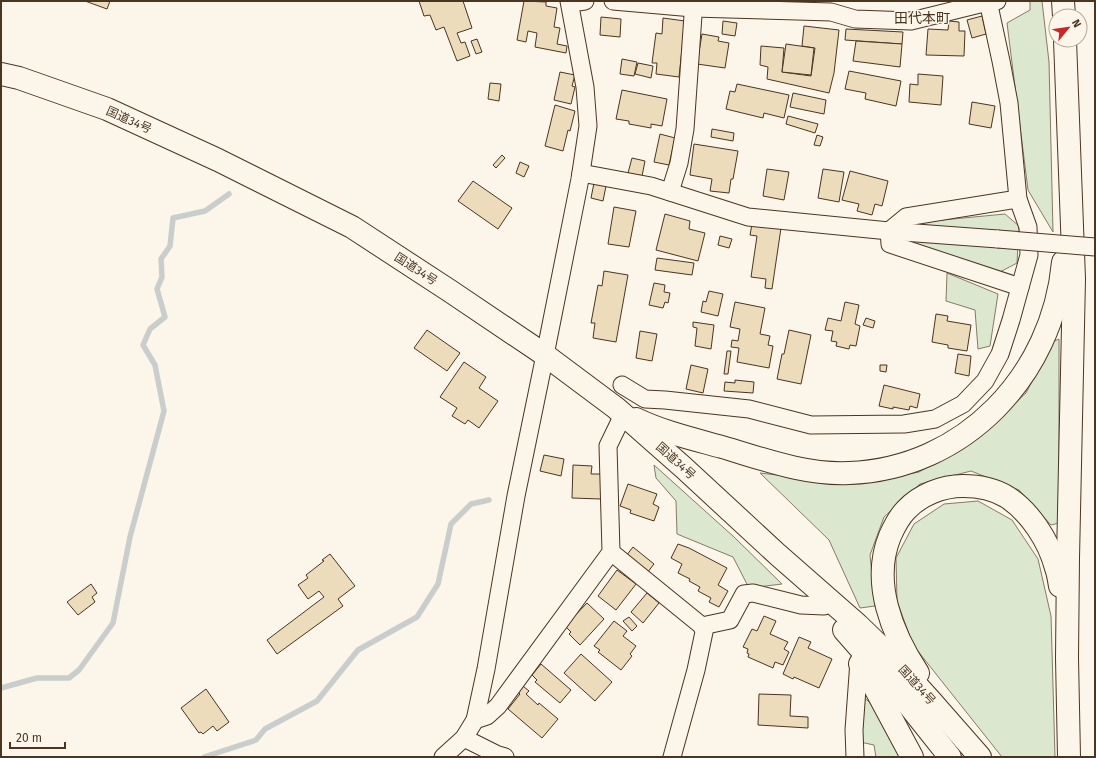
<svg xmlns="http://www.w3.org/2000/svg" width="1096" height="758" font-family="'Fira Sans','Noto Sans JP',sans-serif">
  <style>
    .green { fill: #dce7d0; stroke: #887966 }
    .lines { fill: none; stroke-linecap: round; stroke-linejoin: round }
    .stream { stroke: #c9cecd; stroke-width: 5.5 }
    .building { fill: #ecdcbc; stroke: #4a3520 }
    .street-casing { stroke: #4a3520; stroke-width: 19 }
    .highway-casing { stroke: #4a3520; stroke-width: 24 }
    .street { stroke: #fbf6e9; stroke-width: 17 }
    .highway { stroke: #fbf6e9; stroke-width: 22 }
    .street-bridge-casing { stroke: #4a3520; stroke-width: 19; stroke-linecap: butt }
    .street-bridge { stroke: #fbf6e9; stroke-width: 17 }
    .labels { text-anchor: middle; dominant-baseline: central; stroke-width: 3; stroke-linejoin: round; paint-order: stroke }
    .street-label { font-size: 12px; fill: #4a3520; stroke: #fbf6e9 }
    .quarter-label { font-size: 14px; fill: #4a3520; stroke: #fbf6e9 }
  </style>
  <rect width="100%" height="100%" fill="#fbf6e9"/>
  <!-- green -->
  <g class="green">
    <path d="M1030,1h12l7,61 4,170 -25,-42 -21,-167 23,-13z"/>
    <path d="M1005,214l14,12 -2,37 -19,10 -94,-32 7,-18z"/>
    <path d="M947,273l51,21 -8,52 -12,3 -3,-39 -29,-9z"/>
    <path d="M1059,339v184l-8,2 -32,-35 -48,-19 -51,13 -36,33 -14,38 5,51 -15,2 -31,-68 -69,-67 93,11 66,-12 60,-36 47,-43 26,-51z"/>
    <path d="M654,465l80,72 48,47 -33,4 -16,-31 -56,-23 -1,-33 -20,-23z"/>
    <path d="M978,501l34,19 26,39 13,57 4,141h-53l-89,-112 -16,-44 -1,-43 18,-34 30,-20z"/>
    <path d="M861,695l20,17 22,45h-27l-2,-12 -14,-3z"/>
  </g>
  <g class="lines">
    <!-- stream -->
    <g class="stream">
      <path d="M1,688l36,-10h32l10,-8 34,-47 17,-86 34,-126 -9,-46 -12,-20 7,-16 15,-12 -8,-28 5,-12 -1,-18 9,-13 3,-28 32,-7 24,-17"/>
      <path d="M204,757l52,-17 9,-11 52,-28 41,-51 59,-33 21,-33 13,-60 20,-20 18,-4"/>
    </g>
  </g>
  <!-- building -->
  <g class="building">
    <path d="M85,1h25l-3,8z"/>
    <path d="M419,1h44l9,27 -15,5 4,10 4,-1 5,14 -13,5 -13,-34 -8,3 -6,-15 -6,1z"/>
    <path d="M524,1l22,1v4l11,2 -3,19 6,1 -3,16 10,2 -1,7 -31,-6 2,-14 -9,-2 -2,11 -9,-2z"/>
    <path d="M982,16l4,18 -14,4 -5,-18z"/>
    <path d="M601,17l20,2 -1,18 -20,-2z"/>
    <path d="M663,18l22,3 -6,56 -23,-3 1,-11h-5l4,-30 6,1z"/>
    <path d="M723,21l14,2 -2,13 -13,-2z"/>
    <path d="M949,21l10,1v9h6l-1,25 -38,-1 2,-26 20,1z"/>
    <path d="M804,26l35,4 -5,43 -5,20 -62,-14 1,-12 -8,-2 1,-19 23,2 -2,24 29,4 4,-28 -13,-2z"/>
    <path d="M846,29l57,3 -1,12 -57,-4z"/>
    <path d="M702,34l17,3 -1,4 11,2 -4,25 -28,-4z"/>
    <path d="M477,39l5,13 -6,2 -5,-13z"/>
    <path d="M856,41l46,3 -2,23 -47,-6z"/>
    <path d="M786,44l28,4 -3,27 -29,-3z"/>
    <path d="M622,59l15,3 -3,14 -14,-2z"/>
    <path d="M638,63l15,3 -2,12 -16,-4z"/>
    <path d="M849,71l52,10 -5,25 -31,-7 1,-6 -21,-4z"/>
    <path d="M560,72l15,3 -3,11 3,1 -4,17 -17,-4z"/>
    <path d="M918,74l25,2 -2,29 -32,-3 1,-18 8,1z"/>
    <path d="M490,83l11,1 -2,17 -11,-2z"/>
    <path d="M737,84l52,11 -5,23 -20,-5 -1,5 -37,-9 4,-18 5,1z"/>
    <path d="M622,90l45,9 -5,27 -11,-2v4l-22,-4v-3l-13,-2z"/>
    <path d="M793,93l33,7 -2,14 -34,-7z"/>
    <path d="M972,102l23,4 -4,22 -22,-4z"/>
    <path d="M555,105l20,6 -5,20 -2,-1 -5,21 -18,-5z"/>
    <path d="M788,116l30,8 -3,9 -29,-9z"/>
    <path d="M712,129l22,4 -1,8 -22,-4z"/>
    <path d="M660,134l15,4 -6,27 -15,-3z"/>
    <path d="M817,135l6,2 -3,9 -6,-1z"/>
    <path d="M694,144l44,7 -5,28h-2l-2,14 -19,-2 2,-12 -22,-4z"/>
    <path d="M502,155l3,3 -9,10 -3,-3z"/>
    <path d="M632,158l13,3 -3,15 -14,-3z"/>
    <path d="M520,162l9,4 -5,11 -8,-4z"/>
    <path d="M767,169l22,3 -5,28 -21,-4z"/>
    <path d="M823,169l21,3 -5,30 -21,-4z"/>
    <path d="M850,171l38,10 -6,25 -7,-2 -3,11 -15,-4 2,-7 -17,-4z"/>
    <path d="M473,181l39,27 -14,21 -40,-28z"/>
    <path d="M594,183l12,3 -3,15 -12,-3z"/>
    <path d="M614,207l22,4 -7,36 -21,-3z"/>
    <path d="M665,214l25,7 -1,8 16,4 -7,28 -42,-11z"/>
    <path d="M752,224l29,4 -9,61 -7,-1 1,-9 -15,-2 6,-41 -7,-1z"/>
    <path d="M720,236l12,3 -3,9 -11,-3z"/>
    <path d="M657,258l37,5 -2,12 -37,-5z"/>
    <path d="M604,271l24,4 -12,67 -23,-4 2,-15h-4l7,-38 4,1z"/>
    <path d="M654,283l11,2 -1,7 6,1 -2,10 -3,-1 -2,6 -14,-3z"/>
    <path d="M709,291l14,3 -5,22 -17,-4 2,-11 3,1z"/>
    <path d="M735,302l30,6 -5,26 10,2 -2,9 5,1 -4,22 -32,-6 2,-14 -8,-1 1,-7 6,1 2,-12 -10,-2z"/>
    <path d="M845,302l14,3 -4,19 5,2 -4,20 -6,-1 -1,4 -13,-3 1,-4 -6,-1 2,-10 -8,-1 3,-12 13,3z"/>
    <path d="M936,314l12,2 -1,5 24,4 -4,26 -19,-3v-3l-16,-3z"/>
    <path d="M866,318l9,3 -2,7 -10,-3z"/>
    <path d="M693,322l21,3 -3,24 -16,-3 2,-18 -4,-1z"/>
    <path d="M427,330l33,23 -13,18 -33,-23z"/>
    <path d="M789,330l22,5 -10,49 -24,-5 5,-25h2z"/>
    <path d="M640,331l17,3 -5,27 -16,-3z"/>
    <path d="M727,351h4l-3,23h-4z"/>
    <path d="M958,354l13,2 -2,20 -14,-3z"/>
    <path d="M464,362l22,15 -7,11 19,13 -19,27 -11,-8 -3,4 -13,-8 5,-8 -17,-11z"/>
    <path d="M691,365l17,4 -5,24 -17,-4z"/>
    <path d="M880,365h7l-1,7 -6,-1z"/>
    <path d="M735,380l19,2 -1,11 -29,-2 1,-9 10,1z"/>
    <path d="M884,385l36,9 -3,14 -7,-2 -1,4 -16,-3v2l-14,-3z"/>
    <path d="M544,455l20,4 -3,17 -21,-5z"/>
    <path d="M573,465l19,1 -1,8h11l-1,25 -29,-1z"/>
    <path d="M628,484l29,10 -4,10 6,3 -5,14 -24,-8 1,-3 -11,-4z"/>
    <path d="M678,544l11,4 38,20 -9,17 10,6 -9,16 -10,-5 2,-4 -13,-7 2,-4 -11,-6 1,-2 -12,-6 4,-9 -11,-6z"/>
    <path d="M633,547l21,17 -7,9 -21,-17z"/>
    <path d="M330,554l25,32 -17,13 5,7 -66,48 -10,-14 57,-43 -5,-6 -11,8 -10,-14 10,-7 -2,-3 18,-14 -2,-1z"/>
    <path d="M617,570l19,14 -20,26 -18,-14z"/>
    <path d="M91,584l6,9 -5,4 3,5 -17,13 -11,-13z"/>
    <path d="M647,593l12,10 -16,20 -12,-11z"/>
    <path d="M587,603l17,16 -24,26 -11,-11 2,-2 -6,-6z"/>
    <path d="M764,616l12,5 -6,13 18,8 -4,7 5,3 -6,13 -8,-3 -2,6 -25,-11 1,-3 -2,-1 1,-4 -5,-2 9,-18 5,2z"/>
    <path d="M629,617l8,9 -5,5 -9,-10z"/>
    <path d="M614,621l13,10 -4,5 13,10 -6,8 2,2 -11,14 -23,-18 2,-2 -6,-4z"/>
    <path d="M799,637l12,5 -3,6 24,11 -13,29 -25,-11 -1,2 -10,-5z"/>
    <path d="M581,654l31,28 -17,19 -31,-28z"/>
    <path d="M541,664l30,26 -11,13 -25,-21 2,-2 -5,-5z"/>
    <path d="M523,686l6,5 -3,3 12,11 1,-2 19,16 -16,19 -34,-29 12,-15 -2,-2z"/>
    <path d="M206,689l23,33 -12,9 -4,-5 -10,8 -2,-2 -2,1 -18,-25z"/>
    <path d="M759,694l32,1 -1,21 18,1v11l-50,-3z"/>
  </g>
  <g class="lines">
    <!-- street casing -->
    <g class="street-casing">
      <g id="street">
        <path d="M613,1l80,7 138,4 24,7 56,2 77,-19 9,-1"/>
        <path d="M570,3l15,-2"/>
        <path d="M581,173l70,13 97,31 141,14 109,8"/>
        <path d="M670,192l9,-29 6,-34 9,-128"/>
        <path d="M1018,199l-112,18 -17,14 1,13 130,43"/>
        <path d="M622,385l23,14 20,1 84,9 62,16 93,-1 31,-5 28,-15 22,-23 15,-27 11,-34 18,-65 -1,-28 -10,-28 -9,-96 -8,-42 -13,-60"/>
        <path d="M611,552l91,74 2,6 -8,38 -24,87"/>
        <path d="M702,626l28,-6 14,-26 9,-1 48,12 23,1"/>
        <path d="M475,720l12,-4 11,-10 113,-154 -3,-106 15,-31"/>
        <path d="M464,738l34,17 7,2"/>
        <path d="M443,757l21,-19 11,-18 11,-51 30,-173 29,-141 35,-176 8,-53 -3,-39 -16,-86"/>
        <path d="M855,757l-1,-27 5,-69"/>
      </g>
    </g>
    <!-- highway casing -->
    <g class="highway-casing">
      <g id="highway">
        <path d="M1063,1l1,15"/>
        <path d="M1065,40l9,239 -6,279 -1,100 2,99"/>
        <path d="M1,74l18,4 88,31 111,51 134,67 98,64 95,64 71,53 68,60 93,86 81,71 36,35 37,41 49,56"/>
        <path d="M636,419c27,13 57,20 86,28 41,12 83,28 127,26 115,-4 204,-98 214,-211"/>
        <path d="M844,630l51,58 55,69"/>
        <path d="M860,664l15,24 37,69"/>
        <path d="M918,673c-26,-39 -47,-91 -28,-137 4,-9 9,-19 16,-26 14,-15 36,-24 57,-24 14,0 31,3 44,11 23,15 42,44 49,71 2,5 3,12 4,18"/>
      </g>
    </g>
    <!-- street -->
    <use href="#street" class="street"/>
    <!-- highway -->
    <use href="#highway" class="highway"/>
    <!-- street-bridge casing -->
    <g class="street-bridge-casing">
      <path id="street-bridge" d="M998,239l97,8"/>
    </g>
    <!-- street-bridge -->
    <use href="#street-bridge" class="street-bridge"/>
  </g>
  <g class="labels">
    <!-- street labels -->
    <g class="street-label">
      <text transform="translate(129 120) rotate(24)">国道34号</text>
      <text transform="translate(416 269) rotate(33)">国道34号</text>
      <text transform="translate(676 461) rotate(42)">国道34号</text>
      <text transform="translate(917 685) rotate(48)">国道34号</text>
    </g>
    <!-- quarter labels -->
    <g class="quarter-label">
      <text x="922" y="18">田代本町</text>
    </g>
  </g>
  <!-- border -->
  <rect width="1096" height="758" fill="none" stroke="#4a3520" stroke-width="4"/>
  <!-- north arrow -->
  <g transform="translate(1068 28) rotate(61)"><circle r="19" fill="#fbf6e9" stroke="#b4a999"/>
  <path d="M0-3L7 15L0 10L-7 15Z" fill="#c62828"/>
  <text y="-6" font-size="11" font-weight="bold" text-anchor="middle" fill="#4a3520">N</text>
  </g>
  <!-- scale -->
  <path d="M10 742v6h55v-6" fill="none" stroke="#4a3520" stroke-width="2"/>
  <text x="16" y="742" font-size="12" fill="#4a3520" stroke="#fbf6e9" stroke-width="3" paint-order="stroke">20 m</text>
</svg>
